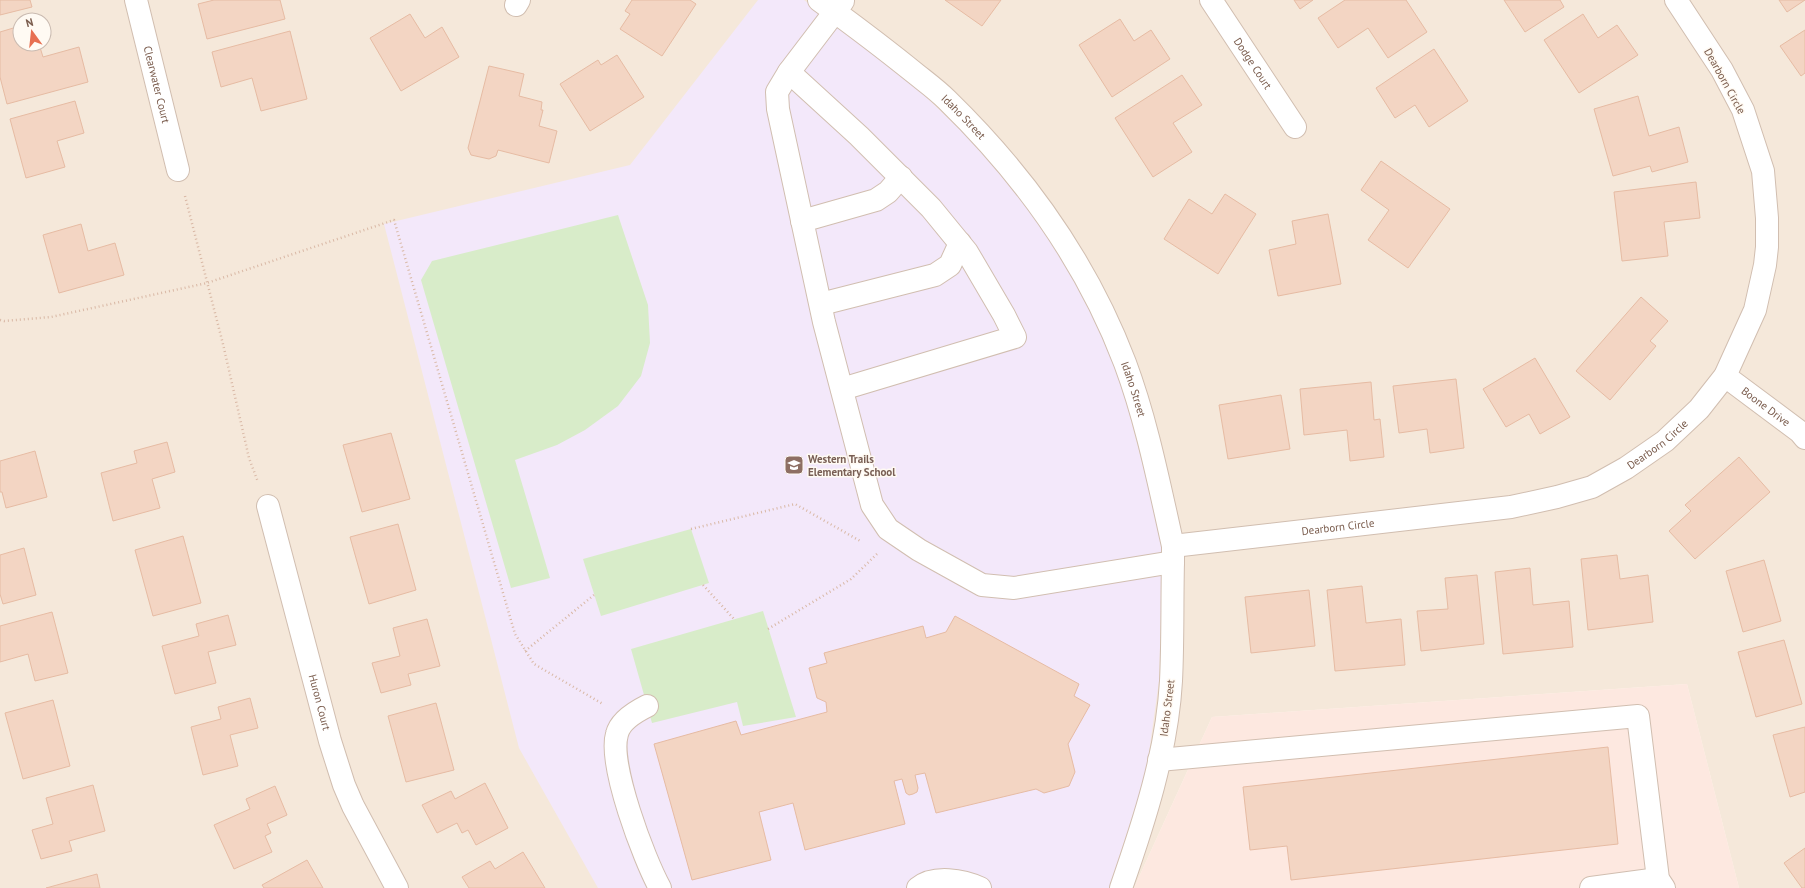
<svg xmlns="http://www.w3.org/2000/svg" width="1805" height="888" font-family="'PT Sans',sans-serif">
  <style>
    .residential { fill: #f5e8da; fill-rule: evenodd }
    .commercial { fill: #fde8e0 }
    .education { fill: #f3e8fa }
    .green { fill: #d8ecc9 }
    .building { fill: #f3d5c3; stroke: #e6bba3 }
    .lines { fill: none; stroke-linecap: round; stroke-linejoin: round }
    .minor-casing { stroke: #d1beb0; stroke-width: 24 }
    .path { stroke: #d9b8a5; stroke-width: 2.5; stroke-dasharray: 1 3; stroke-linecap: butt }
    .minor { stroke: #fff; stroke-width: 22 }
    .labels { text-anchor: middle; dominant-baseline: central; stroke-width: 3; stroke-linejoin: round; paint-order: stroke }
    .street-label { font-size: 11px; fill: #7a5c4d; stroke: #fffaf3 }
    .education-label { font-size: 11px; font-weight: bold; fill: #785e54; stroke: #fffaf3; text-anchor: start }
  </style>
  <rect width="100%" height="100%" fill="#fdf6ec"/>
  <!-- residential -->
  <path class="residential" d="M0,0h1805v888h-66l-52,-204 -475,33 -78,171h-1134zM20,20h24v24h-24z"/>
  <!-- commercial -->
  <path class="commercial" d="M1687,684l52,204h-605l78,-171z"/>
  <!-- education -->
  <path class="education" d="M758,0h46l93,69 79,76 69,85 47,78 30,78 41,157 -4,138 -13,93 -37,114h-511l-79,-140 -135,-524 246,-59z"/>
  <!-- green -->
  <g class="green">
    <path d="M618,215l30,90 2,38 -9,33 -23,30 -33,24 -28,15 -42,15 35,118 -39,10 -90,-308 11,-19z"/>
    <path d="M691,529l18,54 -108,33 -18,-57z"/>
    <path d="M763,611l33,106 -53,9 -6,-24 -85,21 -21,-74z"/>
  </g>
  <!-- building -->
  <g class="building">
    <path d="M0,0h30l2,7 -32,8z"/>
    <path d="M214,0h66l5,19 -78,20 -9,-35z"/>
    <path d="M632,0h58l6,4 -34,52 -42,-27 10,-15 -5,-3z"/>
    <path d="M945,0h56l-19,26z"/>
    <path d="M1294,0h19l-13,9z"/>
    <path d="M1345,0h61l21,32 -39,26 -20,-30 -30,20 -20,-30z"/>
    <path d="M1504,0h56l4,7 -39,25z"/>
    <path d="M1779,0h26l-18,12z"/>
    <path d="M410,14l15,24 17,-11 17,30 -58,34 -31,-53z"/>
    <path d="M1583,14l15,24 19,-13 21,30 -59,38 -35,-53z"/>
    <path d="M1120,19l14,22 17,-11 19,29 -58,38 -33,-52z"/>
    <path d="M20,26v18h19l4,13 36,-10 9,35 -81,22 -7,-27v-45z"/>
    <path d="M1805,30v43l-4,3 -21,-30z"/>
    <path d="M290,31l17,68 -46,12 -9,-33 -31,9 -9,-35z"/>
    <path d="M1434,49l34,52 -39,26 -14,-22 -20,13 -19,-30z"/>
    <path d="M617,55l27,42 -54,34 -30,-47 38,-24 3,5z"/>
    <path d="M489,66l35,8 -5,22 23,6 -1,8h2l-4,16 18,5 -8,32 -51,-13 -2,6 -7,3 -18,-4 -3,-7z"/>
    <path d="M1182,75l20,30 -29,18 19,29 -39,25 -38,-59z"/>
    <path d="M1638,96l11,40 30,-9 9,35 -36,10 -2,-6 -37,10 -19,-67z"/>
    <path d="M75,101l9,32 -27,8 8,26 -39,11 -16,-59z"/>
    <path d="M1381,161l69,48 -42,59 -40,-28 21,-30 -28,-20z"/>
    <path d="M1696,182l4,36 -36,4 4,34 -46,5 -8,-69z"/>
    <path d="M1225,194l31,20 -38,60 -54,-35 25,-40 23,15z"/>
    <path d="M1328,214l13,70 -63,12 -9,-46 27,-6 -4,-23z"/>
    <path d="M81,224l7,27 27,-8 9,32 -65,18 -16,-58z"/>
    <path d="M1641,297l27,24 -18,20 6,5 -46,54 -34,-29z"/>
    <path d="M1535,358l35,59 -30,17 -11,-20 -23,13 -23,-38z"/>
    <path d="M1456,379l8,69 -34,5 -3,-24 -28,4 -6,-47z"/>
    <path d="M1371,382l3,38 6,-1 4,38 -34,4 -3,-31 -43,5 -4,-46z"/>
    <path d="M1281,395l9,54 -62,10 -9,-54z"/>
    <path d="M391,433l19,66 -48,13 -19,-67z"/>
    <path d="M167,442l8,30 -23,7 8,29 -47,13 -12,-48 36,-10 -3,-12z"/>
    <path d="M35,451l12,46 -41,11 -4,-16h-2v-31z"/>
    <path d="M1739,457l31,35 -75,67 -26,-28 22,-20 -6,-6z"/>
    <path d="M398,524l18,66 -47,14 -19,-67z"/>
    <path d="M183,536l18,67 -48,13 -18,-66z"/>
    <path d="M24,548l12,47 -33,9 -3,-10v-39z"/>
    <path d="M1617,555l3,24 28,-4 5,47 -65,8 -7,-71z"/>
    <path d="M1764,560l17,61 -38,11 -17,-61z"/>
    <path d="M1530,568l3,37 36,-4 4,46 -70,7 -8,-82z"/>
    <path d="M1477,575l7,69 -63,7 -4,-40 31,-2 -3,-31z"/>
    <path d="M1362,586l4,37 35,-4 4,46 -70,6 -8,-81z"/>
    <path d="M1309,590l6,56 -64,7 -6,-56z"/>
    <path d="M52,612l16,61 -33,8 -7,-27 -28,8v-36z"/>
    <path d="M228,615l8,30 -28,7 8,31 -41,11 -13,-48 37,-10 -3,-12z"/>
    <path d="M955,616l124,68 -5,12 16,9 -22,39 7,28 -6,14 -25,7 -8,-4 -100,24 -11,-40 -10,2 3,13 -1,4 -4,2 -4,1 -3,-2 -4,-14 -8,2 11,43 -100,26 -12,-47 -34,9 12,48 -79,20 -38,-136 82,-23 5,14 86,-23 -1,-10 -9,-4 -8,-30 18,-5 -3,-10 99,-27 3,12 20,-6z"/>
    <path d="M427,619l13,47 -32,8 3,11 -30,8 -9,-30 28,-7 -7,-28z"/>
    <path d="M1784,640l18,64 -46,13 -18,-65z"/>
    <path d="M250,698l8,30 -28,7 8,31 -35,9 -12,-48 30,-8 -3,-12z"/>
    <path d="M53,700l17,66 -47,13 -18,-66z"/>
    <path d="M436,703l18,67 -48,12 -18,-66z"/>
    <path d="M1805,727v65l-15,5 -17,-62z"/>
    <path d="M1608,747l10,97 -327,36 -4,-34 -37,4 -7,-63z"/>
    <path d="M485,783l23,45 -32,17 -8,-15 -6,3 -5,-10 -20,10 -15,-28 29,-14 4,8z"/>
    <path d="M93,785l12,46 -36,10 3,10 -31,8 -9,-29 21,-6 -7,-26z"/>
    <path d="M275,786l12,29 -20,9 4,9 -6,3 7,16 -38,17 -20,-44 36,-16 -4,-10z"/>
    <path d="M1805,848v40h-3l-18,-25z"/>
    <path d="M523,852l22,36h-76l-7,-11 28,-16 5,8z"/>
    <path d="M307,860l16,28h-59l-2,-3z"/>
    <path d="M97,874l3,14h-54z"/>
  </g>
  <g class="lines">
    <!-- minor casing -->
    <g class="minor-casing">
      <g id="minor">
        <path id="s1" d="M136,0l42,170"/>
        <path id="s2" d="M819,0c33,24 65,48 97,74 10,8 21,16 31,26 76,74 140,163 178,263 22,59 34,121 48,183v16c-1,39 0,79 -2,119 -4,71 -27,141 -50,207"/>
        <path id="s3" d="M1211,0l84,127"/>
        <path d="M843,1l-54,71 -12,20 1,17 46,213 48,183 16,24 31,21 63,35 32,3 159,-26"/>
        <path d="M516,5l3,-5"/>
        <path d="M789,72l70,64 72,72 36,44 37,63 11,22 -173,52"/>
        <path d="M802,221l74,-21 12,-8 13,-15"/>
        <path d="M821,304l114,-29 15,-10 10,-22"/>
        <path id="s4" d="M1725,376l75,56 5,6"/>
        <path id="s5" d="M268,506l62,235 14,44 9,21 44,82"/>
        <path id="s6" d="M1173,546l338,-39 46,-10 35,-10 34,-19 39,-27 34,-32 26,-33 30,-66 10,-45 2,-18v-29l-4,-47 -20,-61 -21,-40 -46,-70"/>
        <path d="M647,706c-12,6 -27,15 -30,28 -9,30 27,125 43,154"/>
        <path d="M1159,760l479,-44 20,163 6,9"/>
        <path d="M918,888c16,-13 45,-8 62,0"/>
        <path d="M1591,888l67,-9"/>
      </g>
    </g>
    <!-- path -->
    <g class="path">
      <path d="M185,196l38,148 26,114 9,24"/>
      <path d="M0,320l4,1 47,-4 156,-34 187,-63 121,414 19,30 69,40"/>
      <path d="M691,529l104,-25 67,38"/>
      <path d="M703,585l31,34"/>
      <path d="M768,629l83,-50 26,-25"/>
      <path d="M525,651l69,-56"/>
    </g>
    <!-- minor -->
    <use href="#minor" class="minor"/>
  </g>
  <!-- icons -->
  <defs>
    <g id="school-square" transform="scale(1)"><rect x="-9" y="-9" width="18" height="18" rx="4" fill="#8d6e63" stroke="#fffaf3"/><path d="M0-5L7-2L0 1L-7-2ZM-4 1L0 2.5L4 1V4Q0 6-4 4Z" fill="#fff"/></g>
  </defs>
  <g fill-rule="evenodd">
    <use href="#school-square" x="794" y="465"/>
  </g>
  <g class="labels">
    <!-- street labels -->
    <g class="street-label">
      <text stroke="none"><textPath href="#s3" startOffset="76">Dodge Court</textPath></text>
      <text transform="translate(1725 81) rotate(61)">Dearborn Circle</text>
      <text stroke="none"><textPath href="#s1" startOffset="87">Clearwater Court</textPath></text>
      <text stroke="none"><textPath href="#s2" startOffset="186">Idaho Street</textPath></text>
      <text stroke="none"><textPath href="#s2" startOffset="510">Idaho Street</textPath></text>
      <text stroke="none"><textPath href="#s4" startOffset="51">Boone Drive</textPath></text>
      <text stroke="none"><textPath href="#s6" startOffset="502">Dearborn Circle</textPath></text>
      <text stroke="none"><textPath href="#s6" startOffset="166">Dearborn Circle</textPath></text>
      <text stroke="none"><textPath href="#s5" startOffset="203">Huron Court</textPath></text>
      <text transform="translate(1167 708) rotate(-83)">Idaho Street</text>
    </g>
    <!-- education labels -->
    <g class="education-label">
      <text x="808" y="459">Western Trails<tspan x="808" dy="13">Elementary School</tspan></text>
    </g>
  </g>
  <!-- north arrow -->
  <g transform="translate(32 32) rotate(345)"><circle r="19" fill="#fffaf3" stroke="#cabbb1"/>
  <path d="M0-3L7 15L0 10L-7 15Z" fill="#e76f51"/>
  <text y="-6" font-size="11" font-weight="bold" text-anchor="middle" fill="#7a5c4d">N</text>
  </g>
</svg>
